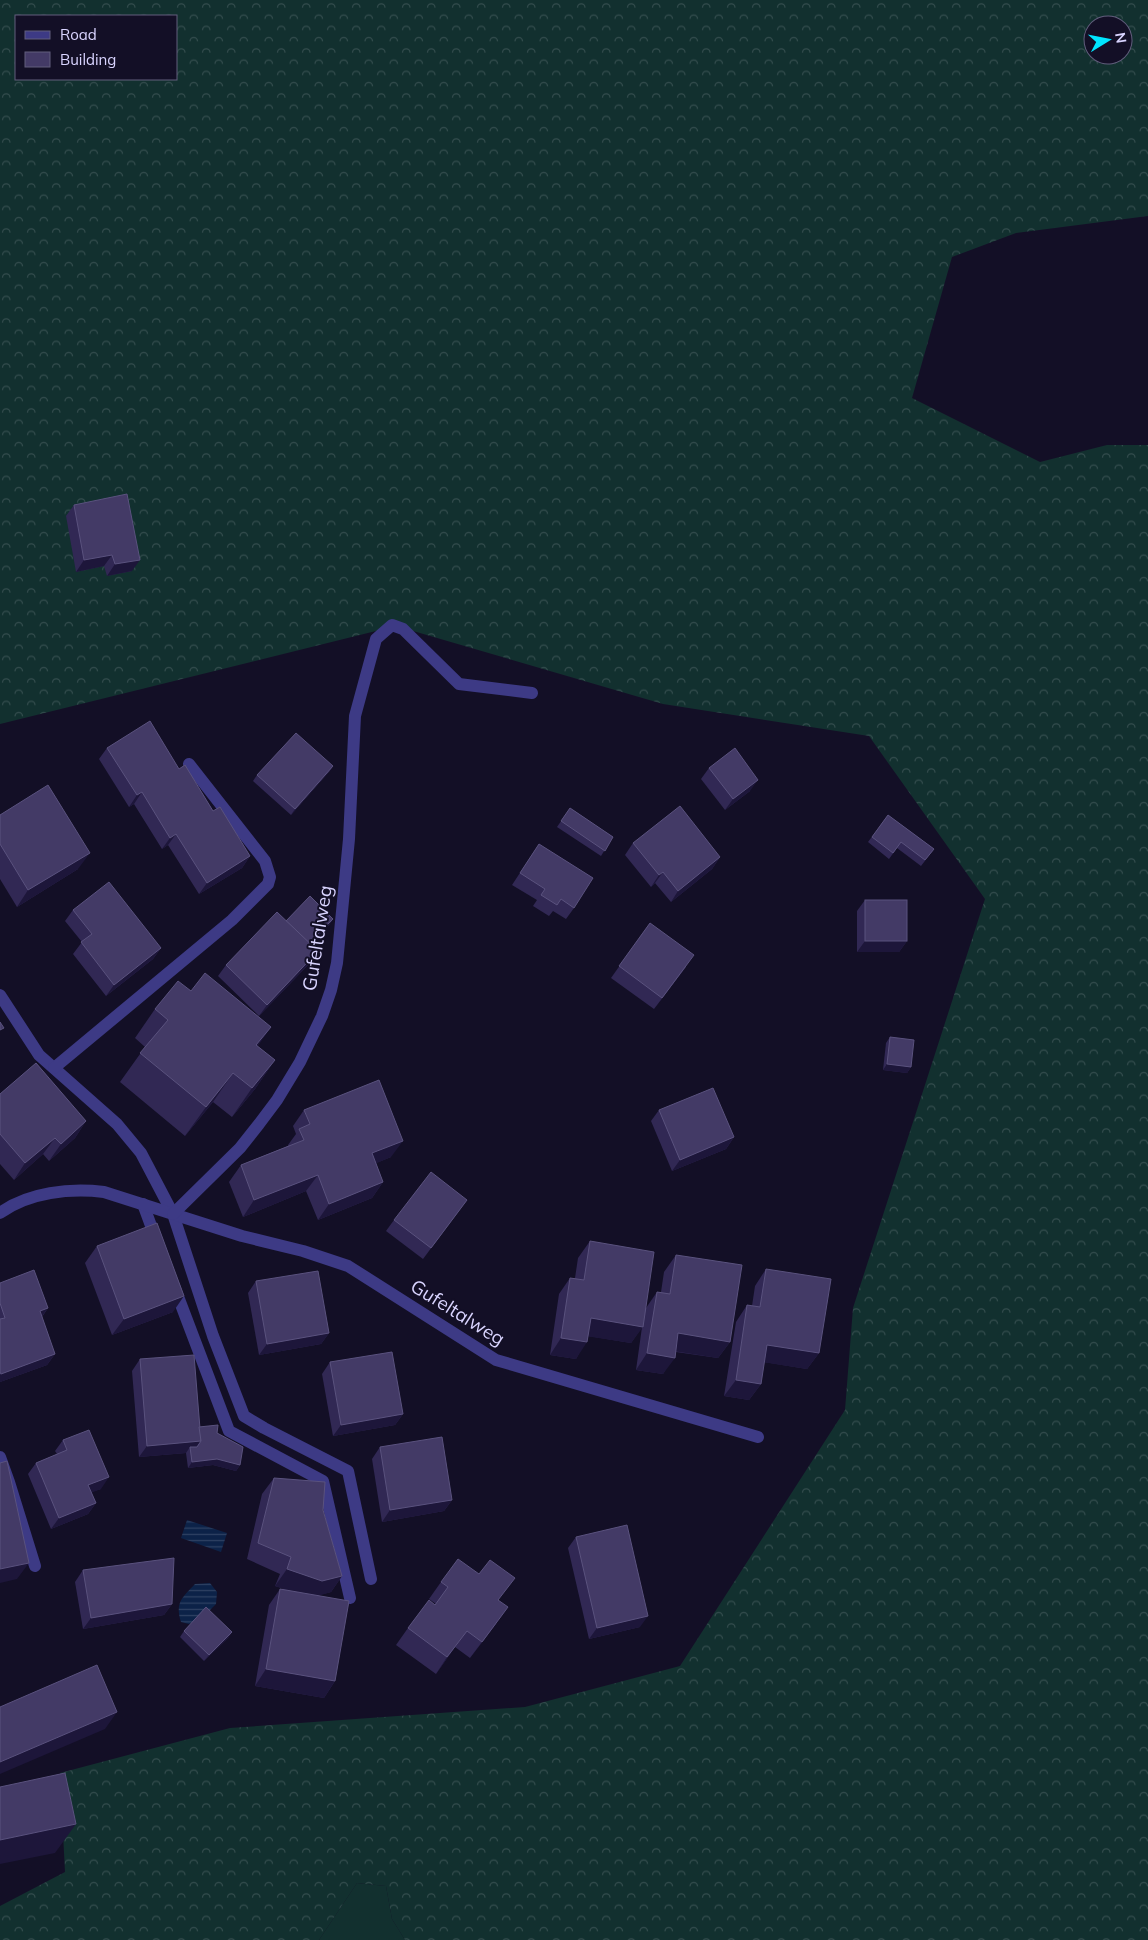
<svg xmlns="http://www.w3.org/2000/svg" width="1148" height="1940" font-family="Mulish,sans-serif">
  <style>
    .green { fill: #12302f }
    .forest { fill: url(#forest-crowns); fill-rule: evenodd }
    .water { fill: url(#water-rules) }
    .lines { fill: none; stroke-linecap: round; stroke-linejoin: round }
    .minor { stroke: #3d3a85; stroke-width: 12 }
    .wall { fill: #312854 }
    .shaded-wall { fill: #1d163a }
    .building { fill: #433a66; stroke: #5a527e }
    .labels { text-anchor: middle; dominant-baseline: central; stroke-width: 4; stroke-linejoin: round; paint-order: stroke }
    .street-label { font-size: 19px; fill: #d9d4ff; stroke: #130f26 }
  </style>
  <defs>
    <pattern id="forest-crowns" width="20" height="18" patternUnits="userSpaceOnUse" patternTransform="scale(1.25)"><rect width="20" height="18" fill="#12302f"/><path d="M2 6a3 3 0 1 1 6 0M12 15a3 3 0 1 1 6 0" fill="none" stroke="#344d4e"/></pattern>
    <pattern id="water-rules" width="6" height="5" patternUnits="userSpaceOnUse" patternTransform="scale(1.25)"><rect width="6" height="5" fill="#0c2248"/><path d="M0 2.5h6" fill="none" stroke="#2f4163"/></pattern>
  </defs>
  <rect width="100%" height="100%" fill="#130f26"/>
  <!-- green -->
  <path class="green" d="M357,1883l29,3 6,33 13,21h-86z"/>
  <!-- forest -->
  <path class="forest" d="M0,0h1148v216l-132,17 -64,24 -40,141 128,64 67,-17h41v1495h-743l-13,-21 -6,-33 -29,-3 -38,57h-319v-34l65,-34 -5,-99 170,-45 295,-21 155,-41 165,-256 8,-102 132,-409 -116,-163 -206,-32 -267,-78 -396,98zM16,16h160v63h-160zM1093,25h30v30h-30z"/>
  <!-- water -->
  <g class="water">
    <path d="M187,1520l40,13 -6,19 -40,-14z"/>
    <path d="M210,1583l7,9 -1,12 -11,11 -16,9 -8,-2c-6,-20 1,-24 14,-38z"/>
  </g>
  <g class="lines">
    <!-- minor -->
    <g class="minor">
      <path d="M0,995l39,60 78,69 24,29 32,61 40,122 31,80 20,12 84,43 23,108"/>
      <path d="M54,1068l178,-148 36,-36 2,-7 -5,-16 -76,-97"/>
      <path d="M143,1204l14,38"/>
      <path d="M0,1213c29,-21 70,-25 104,-21l138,44 61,15 45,15 148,94 262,77"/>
      <path d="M173,1214l67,-66 19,-24 18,-24 23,-38 22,-46 9,-26 6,-27 12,-124 6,-123 21,-77 16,-14 11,4 56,55 73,9"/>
      <path d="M174,1286l55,145 94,50 27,117"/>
      <path d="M0,1457l9,25 26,84"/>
    </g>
  </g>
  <!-- wall -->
  <g class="wall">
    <path d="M74,505l58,66 -25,5 -3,-10 -28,6 -10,-56z"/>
    <path d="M107,748l72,21 71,87 -8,12 -43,26 -31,-49 -6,4 -28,-45 -5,3 -30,-48z"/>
    <path d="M333,766l-4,6 -38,43 -38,-34 4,-6z"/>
    <path d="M709,768l41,23 -25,19 -24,-31z"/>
    <path d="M570,808l43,29 -12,19 -44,-29z"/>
    <path d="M0,815l78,54 -61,38 -17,-28z"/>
    <path d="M888,815l46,34 -13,17 -24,-18 -8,11 -21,-17z"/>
    <path d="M633,843l87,14 -8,12 -41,33 -16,-19 -4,4 -26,-32z"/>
    <path d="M539,844l35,64 -8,11 -13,-8 -4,5 -16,-10 4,-6 -25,-15z"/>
    <path d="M865,900l42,41 -8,11h-42v-41z"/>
    <path d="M73,910l88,38 -8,11 -47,37 -33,-42 9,-12 -17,-21z"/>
    <path d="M333,919l-4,6 -19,19v19l-51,53 -41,-40 8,-11 60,-44z"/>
    <path d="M650,923l36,44 -32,42 -43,-31z"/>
    <path d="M191,991l80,36 -14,19 18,14 -20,29 -23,28 -19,-15 -28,34 -65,-54 25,-35 -10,-9 20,-29z"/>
    <path d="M890,1037l21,30 -4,6 -24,-3 3,-27z"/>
    <path d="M0,1094l86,27 -11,17 -26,23 -6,-7 -29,26 -14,-16z"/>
    <path d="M304,1110l87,47 -15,6 7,19 -11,16 -54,22 -12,-29 -63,26 -14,-35 12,-17 47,-19v-1l8,-11 -3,-8z"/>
    <path d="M659,1110l75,27 -8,12 -54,22 -21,-50z"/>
    <path d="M467,1200l-44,59 -37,-28 8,-11z"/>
    <path d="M590,1241l56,67 11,-16h4l3,-20 12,-17 54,87 -12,16 -42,-6 -13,22 -27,-4 6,-43 -11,16 -43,-7 -12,23 -26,-4 9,-61 11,-16h5l3,-20z"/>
    <path d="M97,1246l76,66 -61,23 -27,-72z"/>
    <path d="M766,1269l53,84 -12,16 -43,-7 -3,22 -12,16 -25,-4 12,-74 11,-17 5,1 3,-20z"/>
    <path d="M256,1281l73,52 -8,11 -62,11 -11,-62z"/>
    <path d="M0,1283l48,25 -6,9 13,37 -8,11 -47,17z"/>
    <path d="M140,1359l59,68 18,6 23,32 -4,6 -23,-6 -25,3 -2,-15 -47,4 -7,-86z"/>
    <path d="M330,1362l73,52 -8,11 -62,11 -11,-62z"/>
    <path d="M63,1440l38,49 -10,3 5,11 -8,11 -37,15 -23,-55 8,-11 21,-9 -2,-3z"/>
    <path d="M380,1447l72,53 -8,11 -62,11 -10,-63z"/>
    <path d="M274,1478l49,32 19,66 -11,16 -12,3 16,86 -11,17 -69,-12 14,-81 11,-16 8,1 -13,-4 5,-12 -33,-15 15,-65z"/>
    <path d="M576,1537l64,90 -51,12 -21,-91z"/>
    <path d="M83,1570l89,34 -8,11 -81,14 -8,-47z"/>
    <path d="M441,1582l58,19 -3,23 -26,34 -15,-11 -19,27 -40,-29 12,-17 28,-24 -7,-5z"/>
    <path d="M184,1631l48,1 -4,6 -24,23 -24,-24z"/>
  </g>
  <!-- shaded-wall -->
  <g class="shaded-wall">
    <path d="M112,555l-8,11 -28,6 8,-12z"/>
    <path d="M140,560l-8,11 -25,5 8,-12z"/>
    <path d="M333,766l-4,6 -38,43 4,-6z"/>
    <path d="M758,780l-8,11 -25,19 8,-11z"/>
    <path d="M142,792l-8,12 -5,3 8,-12z"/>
    <path d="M176,834l-8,11 -6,4 8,-11z"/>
    <path d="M90,853l-12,16 -61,38 11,-17z"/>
    <path d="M250,856l-8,12 -43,26 8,-11z"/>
    <path d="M720,857l-8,12 -41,33 7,-11z"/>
    <path d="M663,872l-8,11 -4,4 8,-12z"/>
    <path d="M333,919l-4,6 -24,25 4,-6z"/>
    <path d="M865,941h42l-8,11h-42z"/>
    <path d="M161,948l-8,11 -47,37 8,-11z"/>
    <path d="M318,951l-8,12 -51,53 8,-11z"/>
    <path d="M271,1027l-20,29 5,-11z"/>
    <path d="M275,1060l-20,29 -23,28 20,-29z"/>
    <path d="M887,1064l24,3 -4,6 -24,-3z"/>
    <path d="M233,1073l-20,29 -28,34 21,-29z"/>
    <path d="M86,1121l-11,17 -26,23 12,-17z"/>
    <path d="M734,1137l-8,12 -54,22 8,-11z"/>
    <path d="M55,1138l-12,16 -29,26 11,-17z"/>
    <path d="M403,1141l-12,16 -31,13 12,-17z"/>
    <path d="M318,1175l-12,16 -63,26 11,-17z"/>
    <path d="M383,1182l-11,16 -54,22 11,-16z"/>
    <path d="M184,1296l-11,16 -61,23 12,-16z"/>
    <path d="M48,1308l-8,11v-8z"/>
    <path d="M591,1318l52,9 -12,16 -52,-8z"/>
    <path d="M329,1333l-8,11 -62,11 8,-11z"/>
    <path d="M678,1333l52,9 -12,16 -51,-8z"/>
    <path d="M561,1338l26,4 -11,17 -26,-4z"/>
    <path d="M767,1345l52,8 -12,16 -52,-8z"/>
    <path d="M647,1353l28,5 -12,16 -27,-4z"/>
    <path d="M55,1354l-8,11 -47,17v-7l1,-1z"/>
    <path d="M736,1380l25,4 -12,16 -25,-4z"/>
    <path d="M403,1414l-8,11 -62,11 8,-11z"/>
    <path d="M201,1441l-8,11 -3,-5 -4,6 -47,4 8,-11z"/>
    <path d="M217,1459l23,6 -4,6 -23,-6 -25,3 4,-6z"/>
    <path d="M109,1477l-8,12 -21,8 8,-12z"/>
    <path d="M452,1500l-8,11 -62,11 8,-12z"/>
    <path d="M96,1503l-8,11 -37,15 8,-11z"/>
    <path d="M29,1563l-12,16 -17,4v-14z"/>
    <path d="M287,1569l55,7 -11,16 -20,6 -36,-12z"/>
    <path d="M172,1604l-8,11 -81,14 8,-11z"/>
    <path d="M508,1607l-12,17 -26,34 12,-16z"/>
    <path d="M648,1616l-8,11 -51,12 8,-11z"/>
    <path d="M467,1631l-12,16 -19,27 11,-17z"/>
    <path d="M232,1632l-4,6 -24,23 5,-6z"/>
    <path d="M266,1669l69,12 -11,17 -69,-12z"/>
    <path d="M117,1712l-12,17 -105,45v-12z"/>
    <path d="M76,1824l-21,29 -55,11v-24z"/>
  </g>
  <!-- building -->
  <g class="building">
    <path d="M127,494l13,66 -25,4 -3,-9 -28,5 -10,-55z"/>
    <path d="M150,721l29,48 6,-4 28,46 7,-4 30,49 -43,27 -31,-49 -6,4 -28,-46 -5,3 -30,-47z"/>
    <path d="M296,733l37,33 -38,43 -38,-34z"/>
    <path d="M735,748l23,32 -25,19 -24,-31z"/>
    <path d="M48,785l42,68 -62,37 -28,-46v-29z"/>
    <path d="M680,806l40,51 -42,34 -15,-19 -4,3 -26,-32z"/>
    <path d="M570,808l43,29 -8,14 -44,-30z"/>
    <path d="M888,815l46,34 -9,11 -24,-18 -8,11 -21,-16z"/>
    <path d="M539,844l54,34 -19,30 -13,-9 -4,6 -16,-10 4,-6 -25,-16z"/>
    <path d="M109,882l52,66 -47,37 -33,-43 11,-8 -19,-24z"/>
    <path d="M310,896l23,23 -24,24 -23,-22z"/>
    <rect x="865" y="900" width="42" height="41"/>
    <path d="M277,912l41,39 -51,54 -41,-40z"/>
    <path d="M650,923l44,32 -32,43 -43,-32z"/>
    <path d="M205,973l66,54 -15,18 19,15 -23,28 -19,-15 -27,34 -66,-54 28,-33 -13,-11 23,-28 13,10z"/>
    <path d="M0,1022l4,6 -4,2z"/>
    <path d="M890,1037l24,3 -3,27 -24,-3z"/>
    <path d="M36,1063l50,58 -25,23 -6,-6 -30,25 -25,-29v-40z"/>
    <path d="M379,1080l24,61 -31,12 11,29 -54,22 -11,-29 -64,25 -13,-35 63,-25 -5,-11 11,-5 -6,-14z"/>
    <path d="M713,1088l21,49 -54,23 -21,-50z"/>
    <path d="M431,1172l36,28 -36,48 -37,-28z"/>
    <path d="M157,1223l27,73 -60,23 -27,-73z"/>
    <path d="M590,1241l64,11 -11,75 -52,-9 -4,24 -26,-4 9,-60 14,2z"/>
    <path d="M676,1255l66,10 -12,77 -52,-9 -3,25 -28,-5 10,-61 13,2z"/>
    <path d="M766,1269l65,10 -12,74 -52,-8 -6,39 -25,-4 11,-75 13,2z"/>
    <path d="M34,1270l14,38 -8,3 15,43 -54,20 -1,-2v-53l5,-1 -5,-15v-20z"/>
    <path d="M318,1271l11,62 -62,11 -11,-63z"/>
    <path d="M392,1352l11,62 -62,11 -11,-63z"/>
    <path d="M194,1355l7,86 -54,5 -7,-87z"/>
    <path d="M218,1425l-1,8 26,14 -3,18 -23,-6 -25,3 -2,-15h7l4,-6 -2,-14z"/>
    <path d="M89,1430l20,47 -21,8 8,18 -37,15 -23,-55 31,-13 -4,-10z"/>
    <path d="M442,1437l10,63 -62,10 -10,-63z"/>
    <path d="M7,1461l22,102 -29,6v-106z"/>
    <path d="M274,1478l51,4 -2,28 19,66 -20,5 -35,-12 4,-12 -33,-14z"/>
    <path d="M627,1525l21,91 -51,12 -21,-91z"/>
    <path d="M174,1558l-2,46 -81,14 -8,-48z"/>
    <path d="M458,1559l21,15 11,-14 25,18 -17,22 10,7 -26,35 -15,-11 -20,26 -39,-29 21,-28 6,5 13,-18 -7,-5z"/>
    <path d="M280,1589l69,12 -14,80 -69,-12z"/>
    <path d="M206,1607l26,25 -23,23 -25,-24z"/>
    <path d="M97,1665l20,47 -117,50v-55z"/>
    <path d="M65,1773l11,51 -76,16v-53z"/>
  </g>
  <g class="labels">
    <!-- street labels -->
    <g class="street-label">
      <text transform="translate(317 938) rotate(-81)">Gufeltalweg</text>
      <text transform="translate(458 1312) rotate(32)">Gufeltalweg</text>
    </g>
  </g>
  <!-- legend -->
  <rect x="15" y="15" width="162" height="65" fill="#130f26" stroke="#625e7d"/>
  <rect x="25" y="31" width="25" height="8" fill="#3d3a85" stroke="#625e7d"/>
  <text x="60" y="40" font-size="15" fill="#d9d4ff">Road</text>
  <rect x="25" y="52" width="25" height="15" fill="#433a66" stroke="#625e7d"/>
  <text x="60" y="65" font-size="15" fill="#d9d4ff">Building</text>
  <!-- north arrow -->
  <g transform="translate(1108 40) rotate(80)"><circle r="24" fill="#130f26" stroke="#625e7d"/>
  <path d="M0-4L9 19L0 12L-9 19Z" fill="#00e5ff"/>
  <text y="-8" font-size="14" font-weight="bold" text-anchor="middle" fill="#d9d4ff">N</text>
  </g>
</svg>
